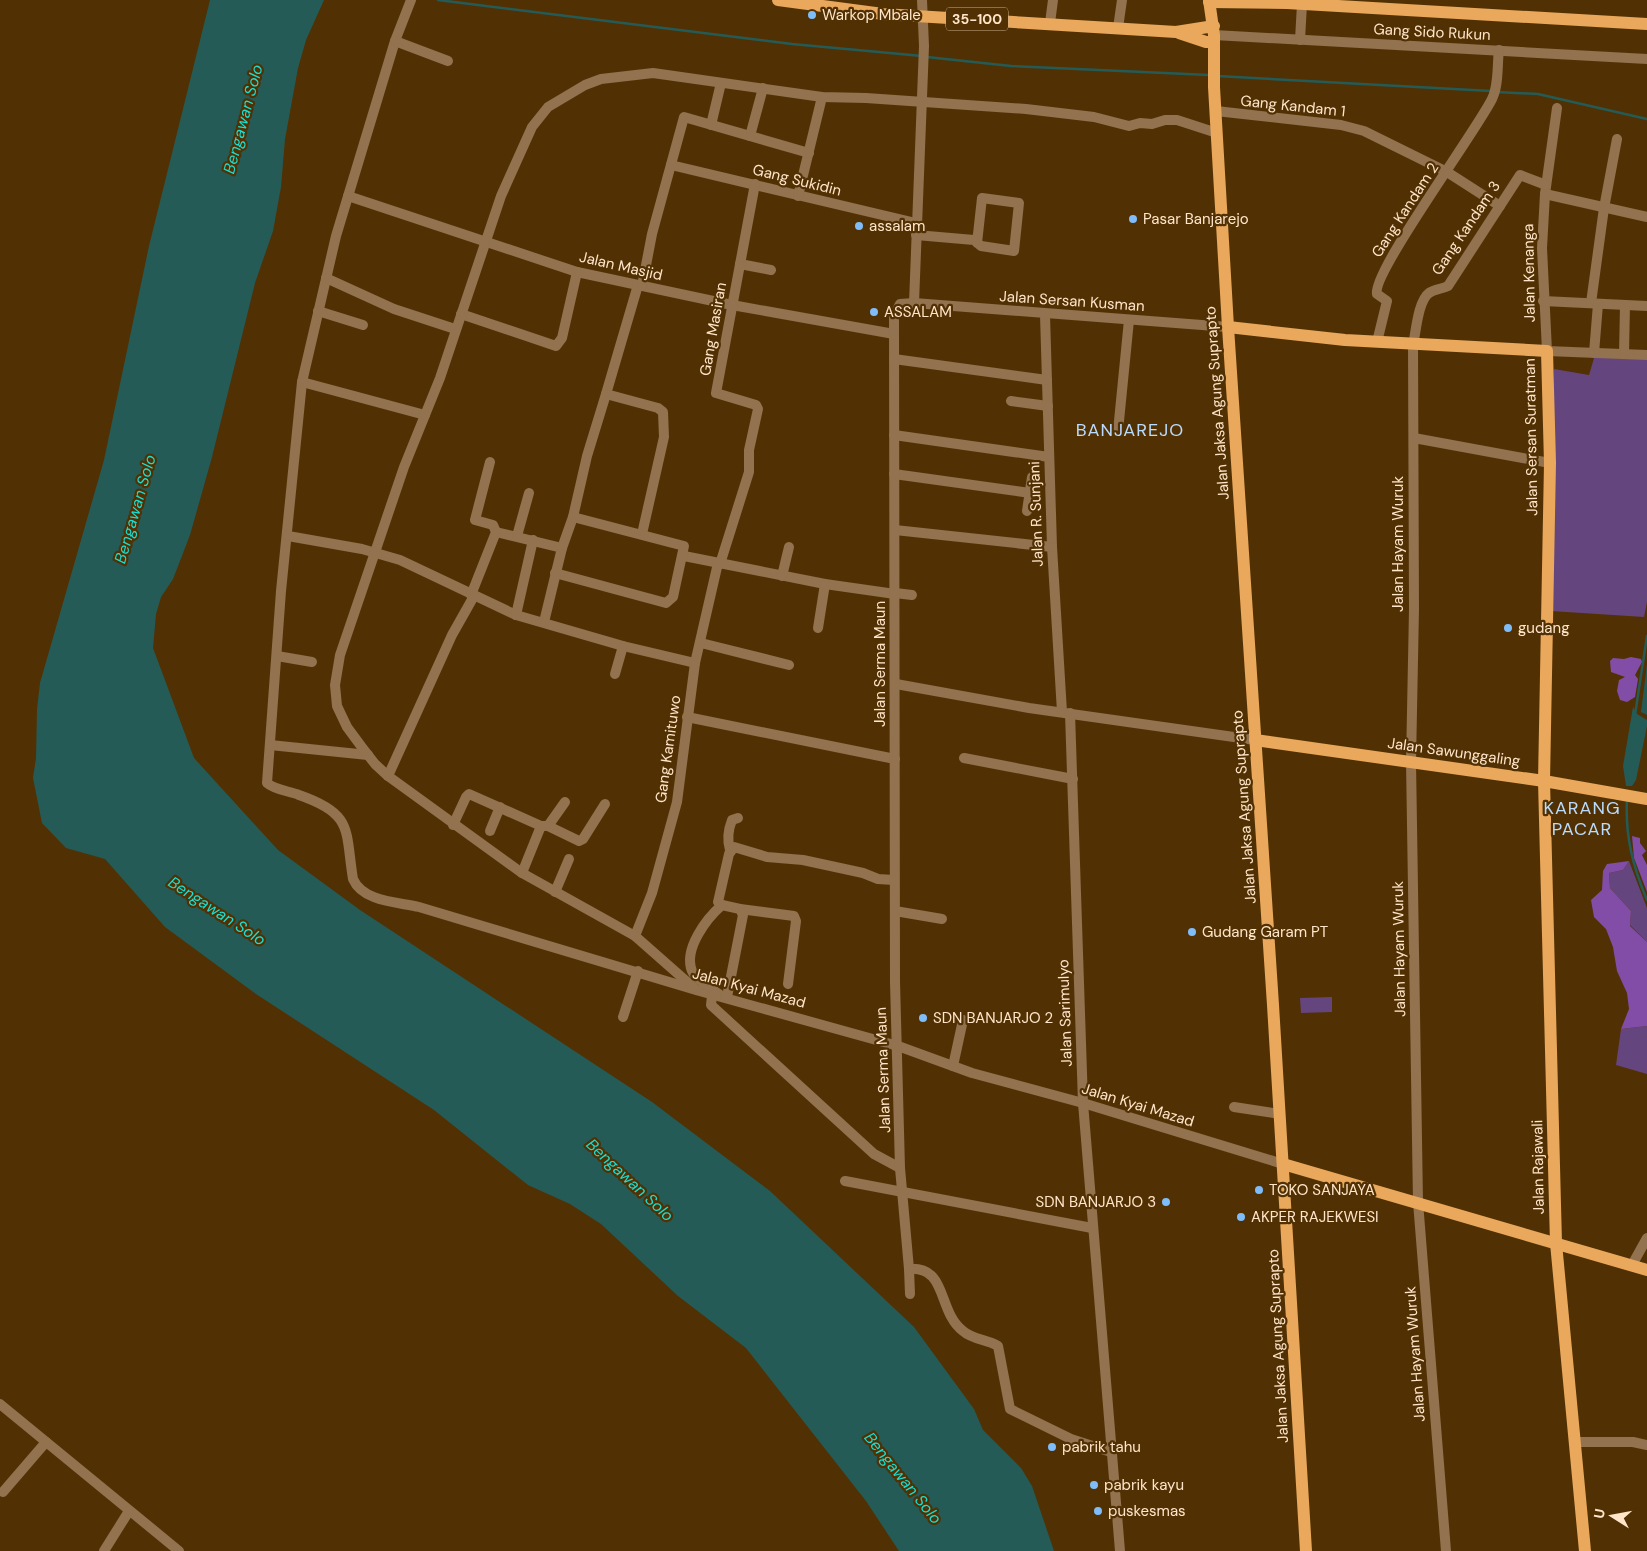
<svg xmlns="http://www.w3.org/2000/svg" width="1647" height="1551" font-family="'DM Sans',sans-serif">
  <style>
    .green { fill: #65457d }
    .forest { fill: #814da6 }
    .water { fill: #255b57 }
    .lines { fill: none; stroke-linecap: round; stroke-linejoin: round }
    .stream { stroke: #255b57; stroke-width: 2.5 }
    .minor { stroke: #92724f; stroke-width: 10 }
    .major { stroke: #e9a85b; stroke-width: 12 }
    .poi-dot { fill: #7fbdfa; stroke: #513103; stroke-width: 2 }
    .labels { text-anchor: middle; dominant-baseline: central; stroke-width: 4.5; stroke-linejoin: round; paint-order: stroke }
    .shield { fill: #513103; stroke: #cbaf8e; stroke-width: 1 }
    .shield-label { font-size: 14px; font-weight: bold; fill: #ffe5ca }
    .poi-label { font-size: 15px; fill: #ffe5ca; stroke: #513103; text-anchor: start }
    .street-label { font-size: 15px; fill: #ffe5ca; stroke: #513103 }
    .water-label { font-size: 16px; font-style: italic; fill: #1aded4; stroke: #513103 }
    .quarter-label { font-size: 18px; letter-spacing: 1px; fill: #b9dbfd; stroke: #513103 }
  </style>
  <rect width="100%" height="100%" fill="#513103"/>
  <!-- green -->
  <g class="green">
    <path d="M1595,355l52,3v244l-3,15 -93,-6 3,-242 35,6z"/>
    <path d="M1629,861l18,47v34l-17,-17 1,-14 -21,-23 -1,-15 14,-3z"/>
    <path d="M1332,997v15l-31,1 -1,-15z"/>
    <path d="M1647,1026v48l-31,-9 5,-36z"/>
  </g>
  <!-- forest -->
  <g class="forest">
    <path d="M1631,657l10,2 1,3 -7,13 3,4 -3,18 -8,5 -7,-2 -3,-9 2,-11 6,-3 -14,-5 -1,-11 3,-3 11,1z"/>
    <path d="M1632,836l8,2v5l6,8 -4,4 5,10v27l-13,-34z"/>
    <path d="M1629,861l-6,9 -14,3 1,15 21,23 -1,15 17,16v84l-26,3 8,-20 -2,-16 -10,-22 -4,-24 -7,-18 -12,-12 -3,-17 11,-10 1,-19 4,-7z"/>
  </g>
  <!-- water -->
  <g class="water">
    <path d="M210,0h114l-18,40 -8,28 -13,71 -4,48 -8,44 -18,52 -43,174 -22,78 -17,44 -12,18 -5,17 -3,34 41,110 84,92 82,60 292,192 118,89 144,136 60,82 9,21 38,38 11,18 22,65h-155l-33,-50 -120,-153 -68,-52 -77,-72 -31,-20 -42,-19 -94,-75 -178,-116 -91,-67 -60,-68 -39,-11 -24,-25 -9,-45 3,-20 1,-49 3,-26 64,-223 45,-214z"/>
    <path d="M1647,664v51l-6,-3z"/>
    <path d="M1633,707l4,7 10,6v6l-11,54 -4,6h-6l-3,-20z"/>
  </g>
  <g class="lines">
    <!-- stream -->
    <g class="stream">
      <path d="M438,0l354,44 130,12"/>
      <path d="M927,57l84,9 198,9"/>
      <path d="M1217,76l274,15"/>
      <path d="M1496,92l42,2 109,25"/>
      <path d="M1635,715l12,-79"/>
      <path d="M1627,800c-2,36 6,67 20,100"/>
    </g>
    <!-- minor -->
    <g class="minor">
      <path d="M411,0l-16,41 -59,195 -34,146 -21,209 -14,192c8,7 22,8 32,12 55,19 46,35 54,84 10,23 45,23 66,28l277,83 202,56 74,27 111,30 200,61"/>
      <path d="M1050,23l3,-23"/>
      <path d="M1118,28l4,-28"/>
      <path d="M1214,35l433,24"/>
      <path d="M1300,40l2,-36"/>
      <path d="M395,41l53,20"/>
      <path d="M1557,108l-12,86 -3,54 5,103 100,4"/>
      <path d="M1216,111l125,14 23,6 83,41 53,34"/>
      <path d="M711,125l10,-42"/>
      <path d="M750,136l13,-48"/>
      <path d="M671,165l245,58"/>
      <path d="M1545,194l102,23"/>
      <path d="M348,196l229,76 155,33 162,29"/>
      <path d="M798,196l24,-99"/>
      <path d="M916,235l58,5 7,6 33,5 5,-48 -37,-5 -5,45"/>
      <path d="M740,264l31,6"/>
      <path d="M326,278l68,31 61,20"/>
      <path d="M638,285l-32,109 52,14 5,4 1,25 -22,97"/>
      <path d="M642,286l10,-52 32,-117 125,36"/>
      <path d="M1543,301l104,5"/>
      <path d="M914,303l10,-257 -2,-46"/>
      <path d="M1591,303l13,-95 13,-69"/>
      <path d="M318,311l45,14"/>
      <path d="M461,314l95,32 6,-8 15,-66"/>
      <path d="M1045,315l7,232 10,165"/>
      <path d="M1377,342l10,-41 -10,-7c-6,-20 100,-164 115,-195 7,-14 5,-34 7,-49"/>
      <path d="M1594,353l4,-49"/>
      <path d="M1624,354l1,-49"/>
      <path d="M894,359l153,21"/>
      <path d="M302,382l123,33"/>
      <path d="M1011,401l37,5"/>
      <path d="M1118,431l11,-111"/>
      <path d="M894,435l155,22"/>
      <path d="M1414,438l136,25"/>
      <path d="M894,474l136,19"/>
      <path d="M1027,511l5,-34"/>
      <path d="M895,530l157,17"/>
      <path d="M496,532l66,16"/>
      <path d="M288,536l74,13 38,11 116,55 107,31 72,17"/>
      <path d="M517,536l12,-43"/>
      <path d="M684,556l141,28 70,10"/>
      <path d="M720,564l29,-92v-22l9,-41 -2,-4 -40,-12 39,-209"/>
      <path d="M555,573l111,30 7,-6 11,-51 -111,-29"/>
      <path d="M782,576l7,-29"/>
      <path d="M895,593l17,2"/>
      <path d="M471,595l25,-63 -3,-7 -18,-5 15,-58"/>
      <path d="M516,615l17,-75"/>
      <path d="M544,622l18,-74 11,-31 14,-61 19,-62"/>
      <path d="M818,628l7,-44"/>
      <path d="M701,643l88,22"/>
      <path d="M277,656l35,6"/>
      <path d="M615,674l8,-28"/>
      <path d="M896,684l133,24 226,32"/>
      <path d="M1070,713l13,390 37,448"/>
      <path d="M687,717l208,42"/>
      <path d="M270,745l98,10"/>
      <path d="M964,758l109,21"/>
      <path d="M388,776l64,-141 22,-39"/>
      <path d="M453,825l13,-28 3,-3 72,32h7l17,-24"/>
      <path d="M548,826l31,15 4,-2 22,-35"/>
      <path d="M490,831l10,-24"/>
      <path d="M730,850c-3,-10 -2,-20 2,-30l6,-2"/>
      <path d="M522,873l19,-47"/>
      <path d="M555,892l14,-33"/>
      <path d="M740,909l54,7 2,5 -8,63"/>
      <path d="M895,911l47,8"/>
      <path d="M635,936l17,-43 25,-91 18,-139 23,-100"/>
      <path d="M694,988l-59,-52 -113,-63 -134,-97 -13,-12 -14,-18 -14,-19 -10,-21 -2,-21 5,-30 64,-188 36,-89 61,-182 31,-69 16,-20 37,-22 16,-6 52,-6 169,24 44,1 160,11 68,8 35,9 11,-3 12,1 13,-4h12l40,13"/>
      <path d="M719,994c-8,-6 -23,-14 -27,-23 -9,-22 15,-53 30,-66"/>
      <path d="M716,995l-4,1 -1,9 163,149 26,14"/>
      <path d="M727,997l16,-82 -3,-6 -18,-4 -4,-3 11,-48 5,-7 33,10 36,3 60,13 15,6 16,1"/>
      <path d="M623,1017l15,-46"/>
      <path d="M953,1066l10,-46"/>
      <path d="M1234,1107l46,7"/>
      <path d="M845,1181l247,47"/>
      <path d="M1632,1265l15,-27"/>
      <path d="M909,1269l1,25"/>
      <path d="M0,1404l179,147"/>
      <path d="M1575,1442h58l14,3"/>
      <path d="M1111,1452l-40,-13 -61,-30 -12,-63c-11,-7 -25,-6 -35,-15 -26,-20 -15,-65 -54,-62l-9,-101 -5,-186 -1,-666 6,-12 14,-1 314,24"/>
      <path d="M3,1492l43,-50"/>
      <path d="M104,1551l25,-40"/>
      <path d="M1446,1551l-28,-349 -7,-440 3,-153 -1,-264c3,-13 5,-44 16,-52 6,-4 13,-4 19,-7l72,-111 26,10"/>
    </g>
    <!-- major -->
    <g class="major">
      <path d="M778,0l105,14 293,18 38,-6"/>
      <path d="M1209,0l5,35v52l14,240 45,678 33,546"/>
      <path d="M1209,2l78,1 360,21"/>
      <path d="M1179,33l27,9h8"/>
      <path d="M1228,327l117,13 202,11 3,112 -6,318 12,462 29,308"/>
      <path d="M1255,740l289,41 103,18"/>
      <path d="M1283,1164l364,106"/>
    </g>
  </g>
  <!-- markers -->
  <g class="poi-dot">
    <circle cx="812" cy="15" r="5"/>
    <circle cx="1133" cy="219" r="5"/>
    <circle cx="859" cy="226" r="5"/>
    <circle cx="874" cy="312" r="5"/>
    <circle cx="1508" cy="628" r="5"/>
    <circle cx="1192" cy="932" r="5"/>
    <circle cx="923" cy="1018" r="5"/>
    <circle cx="1259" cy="1190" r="5"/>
    <circle cx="1166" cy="1202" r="5"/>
    <circle cx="1241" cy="1217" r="5"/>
    <circle cx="1052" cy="1447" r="5"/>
    <circle cx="1094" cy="1485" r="5"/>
    <circle cx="1098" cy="1511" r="5"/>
  </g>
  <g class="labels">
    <!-- shield labels -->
    <rect class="shield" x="946" y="7.5" width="62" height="23" rx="4"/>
    <g class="shield-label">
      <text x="977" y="19">35-100</text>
    </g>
    <!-- poi labels -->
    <g class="poi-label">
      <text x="822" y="15">Warkop Mbale</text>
      <text x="1143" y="219">Pasar Banjarejo</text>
      <text x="869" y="226">assalam</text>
      <text x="884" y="312">ASSALAM</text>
      <text x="1518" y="628">gudang</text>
      <text x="1202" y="932">Gudang Garam PT</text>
      <text x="933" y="1018">SDN BANJARJO 2</text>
      <text x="1269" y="1190">TOKO SANJAYA</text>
      <text x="1156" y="1202" text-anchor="end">SDN BANJARJO 3</text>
      <text x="1251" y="1217">AKPER RAJEKWESI</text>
      <text x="1062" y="1447">pabrik tahu</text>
      <text x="1104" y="1485">pabrik kayu</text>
      <text x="1108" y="1511">puskesmas</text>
    </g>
    <!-- street labels -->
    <g class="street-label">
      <text transform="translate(1432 32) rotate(3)">Gang Sido Rukun</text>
      <text transform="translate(1293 106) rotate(6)">Gang Kandam 1</text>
      <text transform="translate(797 180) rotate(14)">Gang Sukidin</text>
      <text transform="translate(1405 210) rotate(-57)">Gang Kandam 2</text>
      <text transform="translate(1466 228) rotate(-56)">Gang Kandam 3</text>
      <text transform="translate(621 266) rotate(13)">Jalan Masjid</text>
      <text transform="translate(1529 273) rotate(-91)">Jalan Kenanga</text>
      <text transform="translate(1072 301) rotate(4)">Jalan Sersan Kusman</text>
      <text transform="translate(713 329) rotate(-80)">Gang Masiran</text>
      <text transform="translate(1217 403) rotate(-94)">Jalan Jaksa Agung Suprapto</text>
      <text transform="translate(1531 437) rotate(-91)">Jalan Sersan Suratman</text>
      <text transform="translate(1036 514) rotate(-92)">Jalan R. Sunjani</text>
      <text transform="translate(1398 544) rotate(-90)">Jalan Hayam Wuruk</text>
      <text transform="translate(880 664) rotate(-90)">Jalan Serma Maun</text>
      <text transform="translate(668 749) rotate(-82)">Gang Kamituwo</text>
      <text transform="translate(1454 752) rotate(8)">Jalan Sawunggaling</text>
      <text transform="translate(1244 807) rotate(-94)">Jalan Jaksa Agung Suprapto</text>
      <text transform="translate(1399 949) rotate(-91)">Jalan Hayam Wuruk</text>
      <text transform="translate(749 988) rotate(15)">Jalan Kyai Mazad</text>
      <text transform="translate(1065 1013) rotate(-92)">Jalan Sarimulyo</text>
      <text transform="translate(883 1070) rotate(-92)">Jalan Serma Maun</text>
      <text transform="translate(1138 1105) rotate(17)">Jalan Kyai Mazad</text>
      <text transform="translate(1538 1167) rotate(-91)">Jalan Rajawali</text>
      <text transform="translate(1278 1346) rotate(-93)">Jalan Jaksa Agung Suprapto</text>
      <text transform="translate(1415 1354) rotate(-94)">Jalan Hayam Wuruk</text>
    </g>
    <!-- water labels -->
    <g class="water-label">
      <text transform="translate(243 119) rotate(-75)">Bengawan Solo</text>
      <text transform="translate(135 509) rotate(-74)">Bengawan Solo</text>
      <text transform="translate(217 911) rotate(33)">Bengawan Solo</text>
      <text transform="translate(630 1180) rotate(43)">Bengawan Solo</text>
      <text transform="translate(903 1478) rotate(51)">Bengawan Solo</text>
    </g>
    <!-- quarter labels -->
    <g class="quarter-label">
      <text x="1130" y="430">BANJAREJO</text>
      <text x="1582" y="808">KARANG<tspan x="1582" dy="21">PACAR</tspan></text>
    </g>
  </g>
  <!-- north arrow -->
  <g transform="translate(1612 1516) rotate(281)" stroke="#513103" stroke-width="4" paint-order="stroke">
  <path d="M0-4L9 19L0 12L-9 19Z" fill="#ffe5ca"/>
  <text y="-8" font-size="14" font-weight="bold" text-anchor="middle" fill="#ffe5ca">U</text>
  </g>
</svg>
